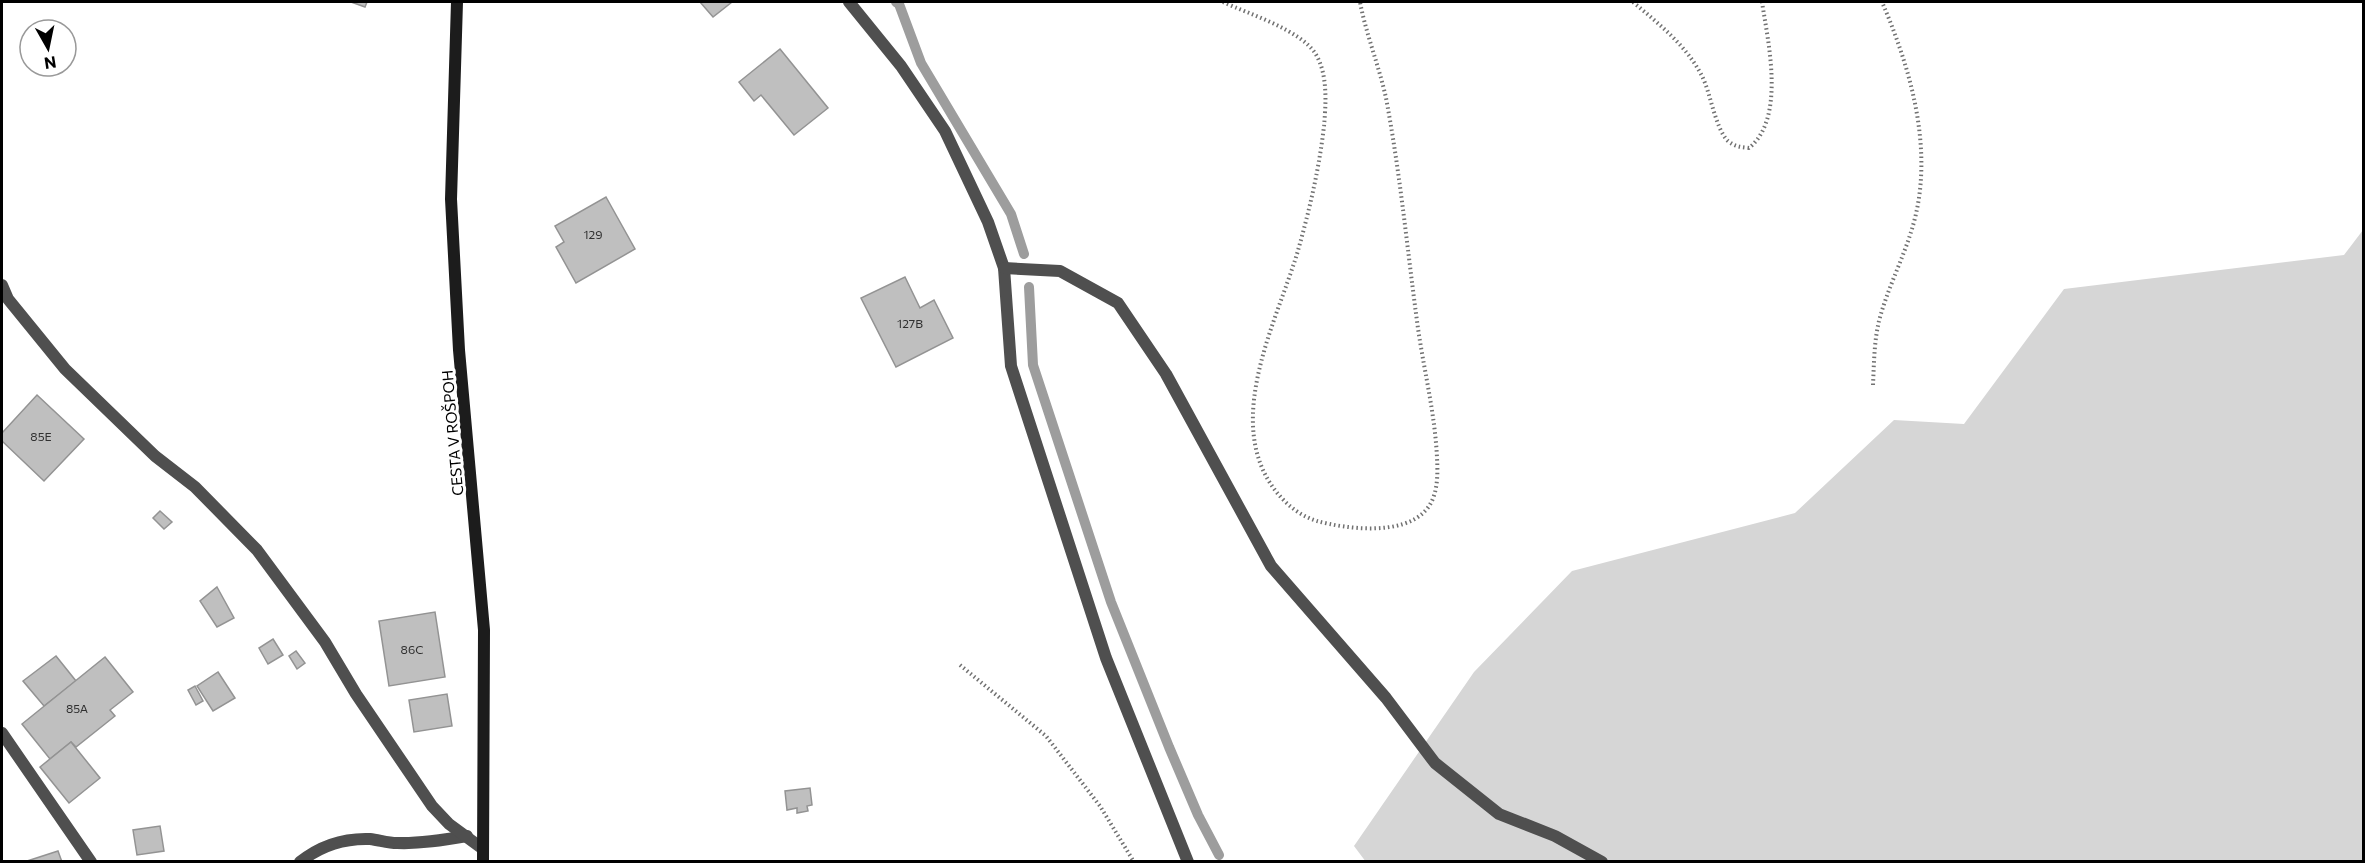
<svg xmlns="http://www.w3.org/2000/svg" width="2365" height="863" font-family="Commissioner,sans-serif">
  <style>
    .green { fill: #d6d6d6 }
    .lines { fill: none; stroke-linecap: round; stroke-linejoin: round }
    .stream { stroke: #9d9d9d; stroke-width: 10 }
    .building { fill: #bfbfbf; stroke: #939393; stroke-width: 1.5 }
    .path { stroke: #717171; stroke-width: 4; stroke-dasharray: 1.5 3; stroke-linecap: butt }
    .lane { stroke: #4f4f4f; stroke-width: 12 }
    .street { stroke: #4f4f4f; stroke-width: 12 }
    .secondary { stroke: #1c1c1c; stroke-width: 12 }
    .labels { text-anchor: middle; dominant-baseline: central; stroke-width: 6; stroke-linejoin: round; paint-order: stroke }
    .number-label { font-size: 12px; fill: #303030 }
    .street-label { font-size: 15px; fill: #000; stroke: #fff }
  </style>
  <rect width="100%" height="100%" fill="#fff"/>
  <!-- green -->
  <path class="green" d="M2363,230v631l-997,1 -12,-16 120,-174 98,-101 223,-58 99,-93 70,4 100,-135 280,-34z"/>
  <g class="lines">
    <!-- stream -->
    <g class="stream">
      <path d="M896,2l3,2 22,59 90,151 13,40"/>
      <path d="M1029,287l4,78 78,237 58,145 29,68 21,40"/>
    </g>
  </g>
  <!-- building -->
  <g class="building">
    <path d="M351,2h16l-2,5z"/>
    <path d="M700,2h32l-19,15z"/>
    <path d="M780,49l48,59 -34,27 -33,-40 -7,6 -15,-19z"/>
    <path d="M606,197l29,52 -59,34 -20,-36 8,-5 -9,-16z"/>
    <path d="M905,277l15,31 14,-8 19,38 -57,29 -35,-69z"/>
    <path d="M37,395l47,44 -40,42 -42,-40v-8z"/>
    <path d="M160,511l12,11 -8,7 -11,-11z"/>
    <path d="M217,587l17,31 -17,9 -17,-26z"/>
    <path d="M435,612l10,65 -56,9 -10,-65z"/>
    <path d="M273,639l10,16 -15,9 -9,-16z"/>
    <path d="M296,651l9,12 -8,6 -8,-13z"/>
    <path d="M56,656l20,25 -32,25 -21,-25z"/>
    <path d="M105,657l28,35 -23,18 5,6 -39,31 -5,-5 -21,17 -28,-35z"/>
    <path d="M218,672l17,26 -22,13 -16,-25z"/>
    <path d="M195,686l8,15 -7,4 -8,-15z"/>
    <path d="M447,694l5,32 -38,6 -5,-32z"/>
    <path d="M71,742l29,36 -31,25 -29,-36z"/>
    <path d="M810,788l2,17 -5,1 1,5 -11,2v-5l-10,2 -2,-19z"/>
    <path d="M160,826l4,25 -27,4 -4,-25z"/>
    <path d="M58,851l4,11h-38z"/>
  </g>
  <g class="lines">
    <!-- path -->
    <g class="path">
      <path d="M1223,2c26,12 77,28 92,51 13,20 11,50 9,73 -5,44 -15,86 -27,128 -21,68 -70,161 -27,229 11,17 27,32 47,38 29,8 85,15 108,-10 13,-13 13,-36 12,-53 -2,-46 -14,-91 -20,-137 -10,-74 -17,-149 -31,-223 -7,-32 -20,-64 -26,-96"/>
      <path d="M1633,2c26,22 53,43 69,74 9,18 13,52 26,65 7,6 13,6 21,7 37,-30 19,-106 13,-146"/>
      <path d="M1873,385c1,-21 1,-43 6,-64 9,-35 27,-67 36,-103 18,-72 -5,-151 -33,-216"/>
      <path d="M960,665l86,71 54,70 34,56"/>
    </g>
    <!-- lane -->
    <g class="lane">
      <path d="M2,733l89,129"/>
      <path d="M300,862c20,-16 44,-24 70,-23 9,1 18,4 27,4 23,1 47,-3 70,-7"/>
    </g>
    <!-- street -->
    <g class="street">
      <path d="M849,2l52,64 44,65 43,91 16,46 7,98 95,292 82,204"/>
      <path d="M1004,268l56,3 58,32 48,71 105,192 115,132 49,65 64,51 56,22 47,26"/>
      <path d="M2,285l6,14 57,70 90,87 40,31 62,63 68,92 31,52 76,112 17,18 34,25"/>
    </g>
    <!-- secondary -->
    <path class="secondary" d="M457,2l-6,197 8,151 25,280 -1,232"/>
  </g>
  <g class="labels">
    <!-- number labels -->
    <g class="number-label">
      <text x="593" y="234">129</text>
      <text x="910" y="323">127B</text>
      <text x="41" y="436">85E</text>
      <text x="412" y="649">86C</text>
      <text x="77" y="708">85A</text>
    </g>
    <!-- street labels -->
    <g class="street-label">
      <text transform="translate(452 433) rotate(-95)">CESTA V ROŠPOH</text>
    </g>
  </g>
  <!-- border -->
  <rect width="2365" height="863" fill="none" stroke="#000000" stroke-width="6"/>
  <!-- north arrow -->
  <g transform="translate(48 48) rotate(171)"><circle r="28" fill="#ffffff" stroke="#999999" stroke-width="1.5"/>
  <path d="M0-4.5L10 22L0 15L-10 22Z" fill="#000000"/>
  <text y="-9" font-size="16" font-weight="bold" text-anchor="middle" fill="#000000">N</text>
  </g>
</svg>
